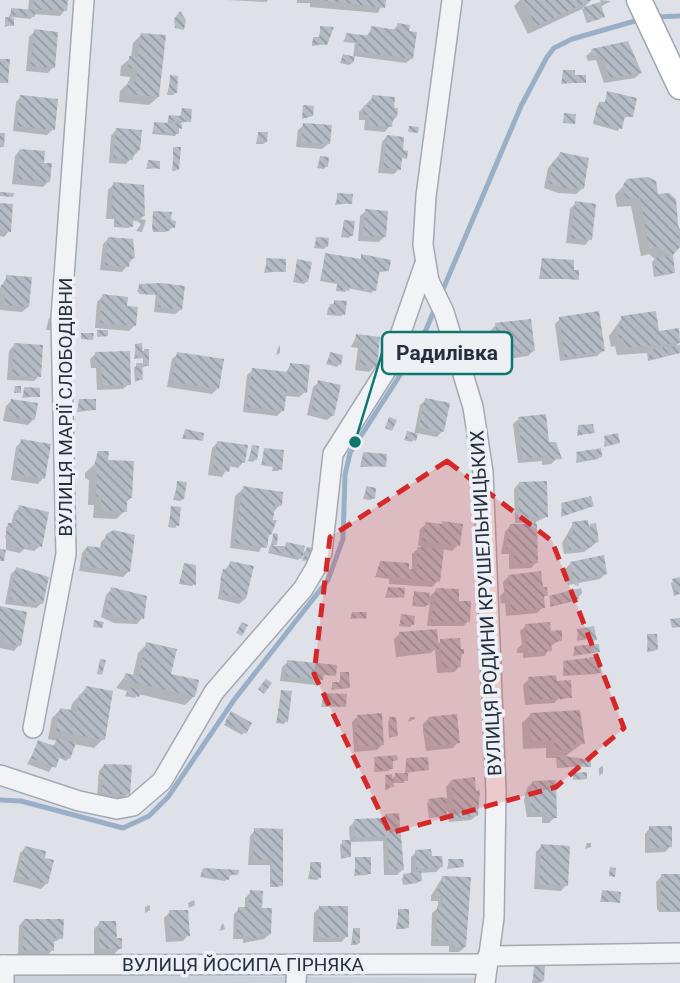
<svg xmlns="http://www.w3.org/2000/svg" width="680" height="983" font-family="Roboto,sans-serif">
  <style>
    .built { fill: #ccd1d9 }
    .shadow { fill: #0003 }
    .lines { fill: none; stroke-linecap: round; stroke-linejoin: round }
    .stream { stroke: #99afc8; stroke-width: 5 }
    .building { fill: url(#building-back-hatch) }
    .minor-casing { stroke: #a3a9b2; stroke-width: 22 }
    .major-casing { stroke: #9ea6b3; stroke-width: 27 }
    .minor { stroke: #f1f3f6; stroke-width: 19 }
    .major { stroke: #fff; stroke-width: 24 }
    .marked { fill: #d62828; fill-opacity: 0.2; stroke: #d62828; stroke-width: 5; stroke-dasharray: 14 9; stroke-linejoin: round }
    .labels { text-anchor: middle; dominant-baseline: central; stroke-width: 7; stroke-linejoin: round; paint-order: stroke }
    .street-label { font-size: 19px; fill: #272f3e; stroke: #edf1f5 }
    .leader { fill: none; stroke: #0f766e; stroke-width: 2.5 }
    .callout-dot { fill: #0f766e; stroke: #edf1f5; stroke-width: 2.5 }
    .callout { fill: #edf1f5; stroke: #0f766e; stroke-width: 2.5 }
    .callout-label { font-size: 21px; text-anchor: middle; font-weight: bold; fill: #272f3e }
  </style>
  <defs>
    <pattern id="building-back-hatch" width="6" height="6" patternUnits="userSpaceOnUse" patternTransform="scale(1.75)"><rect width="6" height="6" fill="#b5bbc4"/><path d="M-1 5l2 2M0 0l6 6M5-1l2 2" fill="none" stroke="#9398a1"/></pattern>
  </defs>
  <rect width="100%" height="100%" fill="#dee2e8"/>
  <!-- built -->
  <path class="built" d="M0,975l476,3 -1,5h-475z"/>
  <!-- shadow -->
  <g class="shadow">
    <path d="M29,0h37l-1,10 -5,6 -27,-2 -2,5 -19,-2v8l-8,2 8,-17 16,2z"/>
    <path d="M227,0h41l-2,2z"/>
    <path d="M297,0h87l-6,13 -68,-6v-4h-13z"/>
    <path d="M520,0h71l-9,9 -54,25 -14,-28z"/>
    <path d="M600,0l11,1 -11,6v12l-13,4 -5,-14 19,-6z"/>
    <path d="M398,25l14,33 -6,5 -53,-7 -1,7 -3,2 -9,-2 3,-7 10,2 2,-15 -12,-1 4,-7 19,2 6,-9 20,3z"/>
    <path d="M321,28l4,16 -13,2v-5l6,-2z"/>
    <path d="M35,31l18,36 -5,6 -22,-2 3,-34z"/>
    <path d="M141,35l17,62 -9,8 -30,-3 1,-11 9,-9 1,-5 -10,-1 1,-10 10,-8 2,-15z"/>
    <path d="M592,51l48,22 -5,5 -31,5 -8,-23 -8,1 -2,-5z"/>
    <path d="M563,72l10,5 11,5 -23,2z"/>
    <path d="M171,77l4,16 -2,2h-6z"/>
    <path d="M608,93l23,23 -8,2 -5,13 -25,-7 4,-18 7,-2z"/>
    <path d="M21,97l32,32 -6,6 -34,-4 3,-29z"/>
    <path d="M373,97l20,1 3,19 -11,15 -21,-2 1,-10h-6v-8z"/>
    <path d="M182,110l7,11 -8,2 -6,13 -23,-2 3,-10 12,1 2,-9 11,1z"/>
    <path d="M304,125l24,19 -6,5 -26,-2 2,-17z"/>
    <path d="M116,130l23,20 -13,14 -17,-1 2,-27z"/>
    <path d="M258,134l8,8 -3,2h-7z"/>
    <path d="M387,136l12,33 -5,5 -16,-1 4,-31z"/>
    <path d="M174,149l3,20 -2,2h-3z"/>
    <path d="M20,150l22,14 7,17 -6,6 -31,-3 3,-28z"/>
    <path d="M560,154l22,35 -6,5 -18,-1 -14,-5 4,-20z"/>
    <path d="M320,158l6,9 -2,2 -7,-1z"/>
    <path d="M148,162l10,6 -12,1z"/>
    <path d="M628,181l28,15 24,33v15l-9,11v19l-17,3 -2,-15 3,-3 -6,-5 -8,2 -10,-50 -14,1 -2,-12z"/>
    <path d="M114,184l30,32 -4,3 6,1 -4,12 -6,-1 5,-7 -4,-3h-5l-3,7 -15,-1v-8h-8l2,-29z"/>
    <path d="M338,194l12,9 -15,2z"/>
    <path d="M576,203l14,36 -5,6 -19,-2 4,-34z"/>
    <path d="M0,205l9,26 -5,6 -4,-1z"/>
    <path d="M366,211l18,26 -5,5 -21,-1 2,-25z"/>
    <path d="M155,213h15l3,14 -7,5h-13z"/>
    <path d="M344,221l7,14 -2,3 -8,-1z"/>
    <path d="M317,238l10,8 -3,3 -10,-1z"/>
    <path d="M108,239l25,19 -11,14 -22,-2 3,-26z"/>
    <path d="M326,255l33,6 3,-5 26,15 -10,1 -6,21 -25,-5 -2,4 -9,-1 1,-7 -17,-3z"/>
    <path d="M267,260l17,11 -20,2z"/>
    <path d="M542,260l30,11 5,8h-38z"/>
    <path d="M298,261l9,20 -3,3 -11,-2z"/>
    <path d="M7,277l21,30 -6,5 -22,-2v-22z"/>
    <path d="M162,285l19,24 -6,5 -21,-2 2,-19 -19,-1 2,-6z"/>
    <path d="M103,296l23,12 9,17 -6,6 -34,-3 2,-26z"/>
    <path d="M335,302l8,12 -2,2 -14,-1 1,-7z"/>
    <path d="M49,318h5l-3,12h-5z"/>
    <path d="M622,318l58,24 -6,6 6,5 -32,8 -1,-8 -30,2 -2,-9 -4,1 -2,-11z"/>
    <path d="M560,319l43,31 -6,6 -37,5 -5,-37z"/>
    <path d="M496,325l37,26 -5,5 -33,5 -4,-31z"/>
    <path d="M357,335l21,3 -3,28 -6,6 -14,-2 3,-22 -7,-1z"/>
    <path d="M14,345l25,31 -5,5 -27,-1 2,-29z"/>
    <path d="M280,345v8l-4,2 2,-7z"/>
    <path d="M136,346l5,5h6l1,14 -7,3 1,11 -7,3 -1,-15 9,-3v-6l-9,1z"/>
    <path d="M96,353l33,31 -6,5 -26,1 -1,-22h-5l-1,-9z"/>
    <path d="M178,354l39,35 -5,5 -45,-7 5,-28z"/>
    <path d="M330,354l9,10 -2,3 -11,-3z"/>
    <path d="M291,364l14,28 -6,5 -15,-1 -1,14 -6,6 -34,-4 4,-37 6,-5 32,4z"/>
    <path d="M319,382l14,33 -6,5 -20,-5 6,-28z"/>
    <path d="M25,389l13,7 -16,2z"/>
    <path d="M426,400l16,31 -5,6 -21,-4 -4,9 -8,-2 4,-7 6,2 6,-30z"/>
    <path d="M11,401l22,19 -5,5 -25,-4 3,-15z"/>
    <path d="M79,401l15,9 -17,2z"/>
    <path d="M519,419l29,25 9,14 -6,6 -9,1v-4l-24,2 -5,-39z"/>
    <path d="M578,427l15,5 -16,4z"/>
    <path d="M185,431l16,9 -19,-1z"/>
    <path d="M605,438l13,5 -14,4z"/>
    <path d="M22,441l21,37 -5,6 -27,-4 5,-33z"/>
    <path d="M218,442l25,20 -5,6 -10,-2 -6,11 -14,-2 4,-27z"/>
    <path d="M252,447l4,12 -3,3 -5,-1z"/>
    <path d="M265,450l15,19 -2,2h-6l1,-4 -12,-2z"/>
    <path d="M599,450l-1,9 -22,4 1,-9z"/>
    <path d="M99,453l32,45 -6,5v8l-9,8 -23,-1 1,-13h-6l1,-25 -4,-2v-5l11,-10z"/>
    <path d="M363,454l21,12 -24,1z"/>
    <path d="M178,483l5,16 -3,2 -7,-1z"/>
    <path d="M519,483l27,34 -10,5v41l-5,5 -22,1v-15h-8l4,-22 5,-6h23v-4l-18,1 -1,-34z"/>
    <path d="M244,488l36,17 -8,8 -3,21 -10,18 -29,-4 5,-52z"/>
    <path d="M367,488l6,10 -2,2 -8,-1z"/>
    <path d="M562,505l30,1 -31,11z"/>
    <path d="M20,507l20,39 -6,5 -10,-2 -4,4 -14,-3v-23l5,-2 3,-12z"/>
    <path d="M172,508l5,17 -2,3 -7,-1z"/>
    <path d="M426,524l32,21 -6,6 -9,-2 -5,32 -6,6 -43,-3v-5l-14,-2 6,-14 31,8v-17l9,-8h-3l2,-17z"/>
    <path d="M573,524l14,5 3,-3 7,16 -13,10 -20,2 -2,-11z"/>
    <path d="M274,535l1,9 -4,4h13l3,-5 15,11 5,-5 2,11 -7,1 2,-6 -6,5 -30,-7z"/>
    <path d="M107,536l22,35 -6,6 -44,-6 3,-18 5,-6 13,2 1,-7z"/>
    <path d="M231,563l14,36 -6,5 -21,-5 4,-26z"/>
    <path d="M570,564l36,9 -6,6 -32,6 -3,-16z"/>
    <path d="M184,565l10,19 -2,2 -13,-2z"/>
    <path d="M16,569l26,34 -6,5 -31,-4 6,-30z"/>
    <path d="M509,576l32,13 5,6 -4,4 1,8 -6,6 -31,3 -1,-13 -4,1 -1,-8 4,-4 -1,-10z"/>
    <path d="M680,579v15l-6,2 -3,-13z"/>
    <path d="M388,588l15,9 -18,1z"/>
    <path d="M581,588l1,5 -7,8 -25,6v-10z"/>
    <path d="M112,589l30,29 -5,6 -23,-1 -13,-6 5,-22z"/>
    <path d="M436,590l21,12 12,19 -6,5h-36l3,-24 -5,5 -13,-1 1,-10 2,-3 13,6z"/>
    <path d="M0,608l19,37 -5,6 -14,-3z"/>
    <path d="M352,614l13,4 -15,1z"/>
    <path d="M402,616l10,9 -2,2 -11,-1z"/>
    <path d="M526,626l23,7 12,7 -11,6 -5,10 -22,2v-5h-6v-4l5,-5 -2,-13z"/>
    <path d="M578,631l17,9 -6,3 -1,-4 -11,2z"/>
    <path d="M400,633l37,12 4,-4 21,12 -2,13 -6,6 -17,1 -2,-24 -4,4 -35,4 -2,-18z"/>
    <path d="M648,636l8,13 -2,2 -7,1z"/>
    <path d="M147,644l22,32 25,20 -9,9 -47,-11 -3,4 -10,-2 2,-5 -11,-3 10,-13 7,1 5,-23z"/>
    <path d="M575,648l23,4 -25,4z"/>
    <path d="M598,659l-1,15 -34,2 1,-14z"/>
    <path d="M288,662l33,18 -5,5 -36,-4 2,-14z"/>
    <path d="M341,674l7,14 -17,2 2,-6h6z"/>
    <path d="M529,679l26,4 15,14 -10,3v-3l-6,6 -29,2 -2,-20z"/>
    <path d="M86,688l17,51 -9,9 -20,-4 -5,14 -3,3 -8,-4 -9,15 -22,-8 12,-22 14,4 4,-5 -9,-2 4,-21 9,-9 9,2 2,-7z"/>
    <path d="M282,692l4,29 -2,3 -8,-1z"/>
    <path d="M324,695l21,11 -24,1z"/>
    <path d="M531,714l52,29 -20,15 26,8 -32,2 -1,-10h-10v-10l-23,1 -1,-26z"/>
    <path d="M230,715l14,17 -2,3 -18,-10z"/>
    <path d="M357,717l25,28 -5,5 -23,2 -2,-30z"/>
    <path d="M410,717h5v2l-7,3z"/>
    <path d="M429,718l29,24 -5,6 -27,3 -3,-20v-7z"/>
    <path d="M390,719l6,17 -7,2 -1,-17z"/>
    <path d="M375,758l21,2 -5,2 -2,9 -15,1z"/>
    <path d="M406,760l21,10 -21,3 -2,10h-13l-2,6 -4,1 1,-14 5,4 5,-5h9z"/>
    <path d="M104,765l24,29 -5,5 -26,-1 2,-27z"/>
    <path d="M603,766v7l-4,3v-8z"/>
    <path d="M451,781l26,34 -6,5 -22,2 -1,-11 -5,6 -14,1 -2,-15 20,-5 -1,-11z"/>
    <path d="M532,783l23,34 -6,6h-7v-6h-15l-3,-17 3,-12z"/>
    <path d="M386,815l16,55 -5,5h-13l-1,-34 -34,1v15l-8,2 -1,-15 10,-2 -1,-15 6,-6 26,-1z"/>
    <path d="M650,828l20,19 -5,5 -20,1v-19z"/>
    <path d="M255,830h26l-2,57h-9v-22h-22l2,-29z"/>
    <path d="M587,843h4v4l-6,2z"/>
    <path d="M542,846l24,39 -5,6 -27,-2 2,-37z"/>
    <path d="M25,848l22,35 -6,6 -28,-7 7,-29z"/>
    <path d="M416,852l25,15 -5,5 -17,1 -1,10 -15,2 -1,-7 9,-4v-17z"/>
    <path d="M356,859l14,14 -3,2 -13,1z"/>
    <path d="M449,861l13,6 -15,2z"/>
    <path d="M311,864l8,13 -2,3 -9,-1z"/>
    <path d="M203,869l34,5 -9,2 -3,5 -25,-4z"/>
    <path d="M662,876h18v36h-21l-2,-3 -1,-27z"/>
    <path d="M442,878l23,69 -6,5h-10v-6h-18l1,-33 6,-5v-7h-7v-5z"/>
    <path d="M251,892l19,42 -6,5 -21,4v-4h-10l1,-25 5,-5h6v-11z"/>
    <path d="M603,892l15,10h-18z"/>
    <path d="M194,900l1,5 -6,3 -1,-5z"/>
    <path d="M150,905v5l-5,3v-6z"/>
    <path d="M319,908l27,29 -5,5h-28l1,-29z"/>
    <path d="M399,911l8,16 -2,2h-9z"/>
    <path d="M170,912l18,23 -5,6 -17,1 -2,-24z"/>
    <path d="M24,920l38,18 -10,5v7l-5,6 -29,-1 1,-29z"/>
    <path d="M100,923l20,25 -6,6h-20v-25z"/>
    <path d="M223,923l2,6 -5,2 1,-5z"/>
    <path d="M353,930l6,13 -3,2h-5z"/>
    <path d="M535,967l8,14 -3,2h-8z"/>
  </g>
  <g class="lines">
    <!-- stream -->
    <g class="stream">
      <path d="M655,17l25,-1"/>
      <path d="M441,294l80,-188 26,-49 7,-9 18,-9 70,-20"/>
      <path d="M0,800l21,1 102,27 26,-12 19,-19 66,-97 94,-120 15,-41 2,-64 5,-22 70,-109 16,-38"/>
    </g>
  </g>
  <!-- building -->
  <g class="building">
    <path d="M34,0h34l-1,11 -34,-2z"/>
    <path d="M321,0h65l-1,8z"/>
    <path d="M524,0h68l-56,26z"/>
    <path d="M600,2l5,15 -16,5 -5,-15z"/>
    <path d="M11,8l24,2v7l-24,-2z"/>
    <path d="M180,11l6,9 -2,10 -9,-2 -1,-9z"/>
    <path d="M5,17l9,1v8l-9,-1z"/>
    <path d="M397,23l13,2 -1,6 8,1 -4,27 -56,-8 2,-9 -14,-2 1,-7 24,3 1,-10 26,4z"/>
    <path d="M320,26l14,1 -7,18 -14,-1v-7h7z"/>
    <path d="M34,29l24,3 -3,36 -24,-2z"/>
    <path d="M141,33l25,2 -7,62 -32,-3 1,-13 8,1 1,-13 -9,-1 1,-12 9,1z"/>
    <path d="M628,41l14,32 -32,5 -8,-22 -9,1 -2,-8z"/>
    <path d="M343,54l12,3 -2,6 -12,-2z"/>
    <path d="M0,59h10l-2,24h-8z"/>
    <path d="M563,70h12v5h11v8h-24z"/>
    <path d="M170,75l8,1 -1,17h-8z"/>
    <path d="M607,91l30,7 -4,19 -8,-1 -3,13 -28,-7 5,-20h6z"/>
    <path d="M20,95l38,4 -3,31 -38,-4z"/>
    <path d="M372,95l23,2 -1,11h4l-1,9h-4l-1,10 -23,-2 1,-10h-7l1,-10h7z"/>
    <path d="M303,105l11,1 -1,10 -11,3z"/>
    <path d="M182,108l10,1 -1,13 -23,-2 1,-5 12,1z"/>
    <path d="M564,113l12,1 -1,10 -12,-1z"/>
    <path d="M154,122l28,2v5l-3,-1v6l-26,-2z"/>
    <path d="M303,123l29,2 -2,19 -29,-2z"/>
    <path d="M409,126l10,1 -1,6 -10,-1z"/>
    <path d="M116,128l26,2 -2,20h-6l-1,10 -20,-2z"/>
    <path d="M258,132h10l-1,10h-9z"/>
    <path d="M0,133h5l-1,14h-4z"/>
    <path d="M387,135l17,2 -1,13 5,1 -1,8 -5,-1 -1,12 -18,-3z"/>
    <path d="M173,147h8l-2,23 -6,-1z"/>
    <path d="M20,149l25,2 -1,12h8l-2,19 -33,-3z"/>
    <path d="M560,152l29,6 -5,31 -20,-1 -15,-5 4,-22h5z"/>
    <path d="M320,156l9,1 -1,10 -9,-1z"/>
    <path d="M148,160l12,1v8l-13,-2z"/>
    <path d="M648,177l8,4 2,13 11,-1 7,6 4,48 -7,8 2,18 -19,2 -2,-17 16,-2 -12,-9 -9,1 -9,-50 -15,1 -2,-14 4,-6z"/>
    <path d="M113,182l31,3 1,31 -11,-1 -1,12 -18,-2 1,-11h-5z"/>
    <path d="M0,192l14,1 -1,4 -13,-1z"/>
    <path d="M337,193l16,1 -1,10 -15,-1z"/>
    <path d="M575,201l21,3 -4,36 -21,-2z"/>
    <path d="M0,203l13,1 -2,28 -11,-1z"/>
    <path d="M365,209l23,2 -2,26 -23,-1z"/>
    <path d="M153,211l19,1 -1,6h-11l16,3 -1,7 -5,-1v4l-18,-1z"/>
    <path d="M344,220l11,1 -2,15 -11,-1z"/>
    <path d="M108,237l25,2 2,19 -5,1 -1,8 -24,-2z"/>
    <path d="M316,237l13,1 -1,9 -13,-1z"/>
    <path d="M325,253l36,6v-5l30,6 -2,11 -9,-1 -4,21 -26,-4 -1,4 -12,-2 1,-7 -17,-3z"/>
    <path d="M266,258l20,1v13l-20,-1z"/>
    <path d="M542,258l32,2v10h5v10l-39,-3z"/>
    <path d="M297,259l15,3 -4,20 -14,-2z"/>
    <path d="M6,275l26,2 -3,30 -25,-2 1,-11 -5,-2 1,-7h5z"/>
    <path d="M161,283l24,3 -3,24 -24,-3 2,-16h-3v4l-18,-1v-10z"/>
    <path d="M102,294l26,3 -1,9 11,1 -2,19 -36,-3z"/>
    <path d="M334,300l13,1 -2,14 -16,-2 1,-9h4z"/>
    <path d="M599,311l6,40 -40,6 -6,-40z"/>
    <path d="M656,311l3,20 20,-3 1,15 -55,5 -2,-10 -4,1 -2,-13 6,-1 -2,-9z"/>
    <path d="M531,319l4,32 -35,5 -5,-33z"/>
    <path d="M97,330h11v6l-11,1z"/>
    <path d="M81,333h13l-1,7 -12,-1z"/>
    <path d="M356,334l24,3 -3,30 -17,-2 2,-22 -7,-1z"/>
    <path d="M14,343l29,2 -2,32 -29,-2z"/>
    <path d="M142,343l1,14h-7l-1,-13z"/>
    <path d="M680,345v8l-10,2 -1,-8z"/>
    <path d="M667,347l1,9 -18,3 -1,-9z"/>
    <path d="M144,349h5v17h-4z"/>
    <path d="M130,351l1,34h-29l-1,-22h-6v-11z"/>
    <path d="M177,352l47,7 -5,30 -47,-7z"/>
    <path d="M330,352l13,3 -2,10 -13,-3z"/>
    <path d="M136,363h6l1,17h-6z"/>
    <path d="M290,363l20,2 -3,28 -20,-3 -3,21 -37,-4 5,-39 37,4z"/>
    <path d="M318,380l23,5 -7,31 -23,-6z"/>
    <path d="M15,386h6v7h-7z"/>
    <path d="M24,387l16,1v9l-17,-1z"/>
    <path d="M425,398l25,5 -6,29 -25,-5z"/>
    <path d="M11,399l27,4 -3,17 -27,-4z"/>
    <path d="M79,399h17v11h-18z"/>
    <path d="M546,414l3,28h7l6,17 -14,1 -1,-4 -24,3 -5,-42z"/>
    <path d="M389,417l8,3 -5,11 -7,-3z"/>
    <path d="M593,424l2,9 -16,2 -1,-10z"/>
    <path d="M185,429l19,4 -1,8 -20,-4z"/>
    <path d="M407,431l11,3 -2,7 -11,-3z"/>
    <path d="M618,433l2,10 -14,3 -2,-10z"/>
    <path d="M21,439l30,5 -6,35 -30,-5z"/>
    <path d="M217,441l31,4 -3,18 -14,-2 -2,11 -16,-3z"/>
    <path d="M252,445l7,1 -2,14 -7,-1z"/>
    <path d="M264,448l20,2 -2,20 -20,-7z"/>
    <path d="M601,448l1,9 -5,1 -1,-9z"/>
    <path d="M595,449l1,9 -18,4 -2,-10z"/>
    <path d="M98,451h11l-1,9 26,1 -2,37h-5v14l-26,-2v-13h-5l1,-25 -4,-2z"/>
    <path d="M363,452l24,2 -1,13 -24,-2z"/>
    <path d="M177,481l10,1 -3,17 -9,-1z"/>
    <path d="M547,481l1,36 -29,1v-36z"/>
    <path d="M243,486l40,6 -1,14 -7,-1 -2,15h4l-6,15 -18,-3 16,3 -2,13 -33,-5z"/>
    <path d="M366,486l10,2 -1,11 -10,-2z"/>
    <path d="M591,496l3,10 -31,10 -2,-13z"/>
    <path d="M19,505l30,7 -7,35 -12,-3 -3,5 -17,-4z"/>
    <path d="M171,506l10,1 -2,19 -10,-1z"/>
    <path d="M588,520l4,27 -23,3 -2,-14 6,-1 -1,-13z"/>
    <path d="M442,521l21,3 -3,22 -37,-5 2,-19 17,2z"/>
    <path d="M8,523h5l-2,16 -6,-1z"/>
    <path d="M596,523l3,19 -7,1 -2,-19z"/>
    <path d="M510,524h27l1,39 -24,1 -1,-15h-7z"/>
    <path d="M114,530l21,5 -5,37 -46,-6 3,-20 17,2 2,-14z"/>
    <path d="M273,533l5,1 -1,11h-5z"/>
    <path d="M286,542l19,4 -3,13 -19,-5z"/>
    <path d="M270,546h14l-2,7 -13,-2z"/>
    <path d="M307,547l7,1 -3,13 -7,-2z"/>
    <path d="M417,547l27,2 -4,33 -64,-7 4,-14 29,2v6l8,1z"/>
    <path d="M0,549l6,1 -2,11h-4z"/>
    <path d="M604,555l3,19 -29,6 1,6 -4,-1 -5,-23z"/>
    <path d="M230,561l24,5 -8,33 -24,-5 3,-12 -5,-1 3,-12 5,1z"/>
    <path d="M184,563l12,2v20l-16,-3z"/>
    <path d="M16,567l33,10 -6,27 -11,-3 -6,3 -16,-5z"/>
    <path d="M541,571l2,16h4l1,9h-4l1,12 -34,3 -1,-13 -4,1 -1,-10 4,-1 -1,-13z"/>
    <path d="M680,577v17h-4l-4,-15z"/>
    <path d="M111,587l36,9 -3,23 -16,1 -23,-8z"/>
    <path d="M388,587l17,1 -1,10 -17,-2z"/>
    <path d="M436,588l23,1v12h12l-1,21 -39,-1z"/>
    <path d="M576,589l3,10 -27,7 -3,-10z"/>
    <path d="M414,591l16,2 -1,12 -15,-1z"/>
    <path d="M0,606l27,6 -6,34 -17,-3 1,-7 -5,-1z"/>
    <path d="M352,612h15l-1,7 -15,-2z"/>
    <path d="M401,614l14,2 -1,9 -14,-1z"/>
    <path d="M680,618v9l-8,1 -2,-9z"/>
    <path d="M94,620l10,2 -2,6 -9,-1z"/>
    <path d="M242,622l6,3 -6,11 -6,-3z"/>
    <path d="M550,622l1,9 11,-1v11l-11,1 1,9 -24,2v-5h-6v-6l5,-1 -2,-17z"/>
    <path d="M594,626l3,14 -6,1 -1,-4 -11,2 -2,-10z"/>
    <path d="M437,629l2,20 -38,3 -2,-20z"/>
    <path d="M647,634h10l1,16h-10z"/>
    <path d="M460,638l1,11h3v5h-4l1,13 -19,1 -2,-29z"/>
    <path d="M146,642l31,7 -6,25 28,6 -4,17 -71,-17 1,-7 14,3z"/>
    <path d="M599,644l1,8 -25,3 -1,-9z"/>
    <path d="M589,657h11l1,16 -37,2 -1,-14 25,-3 2,11z"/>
    <path d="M100,659l6,1 -4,15 -5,-1z"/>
    <path d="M287,660l50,5 -1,11 -12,-1 -1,5 -38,-4z"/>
    <path d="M340,672h9l1,16 -18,1v-7h9z"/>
    <path d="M556,675l1,6 14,-1 1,18 -42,2 -2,-23z"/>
    <path d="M266,679l6,4 -8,11 -6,-5z"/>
    <path d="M86,686l27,5 -8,49 -49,-9 4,-23 17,3 3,-17 4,1z"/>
    <path d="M128,687l13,3 -2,7 -12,-3z"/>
    <path d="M281,690l11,1 -4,31 -11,-1z"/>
    <path d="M323,693l24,1 -1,13 -24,-1z"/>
    <path d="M580,710l5,34h-11v5l-20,1v-10l-23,1 -1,-28z"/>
    <path d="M231,711l21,12 -6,11 -21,-12z"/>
    <path d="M382,713l2,32 -25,2 -5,-18h4l-1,-14z"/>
    <path d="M457,714l3,29 -29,3 -1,-8h-5l-1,-11h5l-1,-10z"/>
    <path d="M389,717h7l2,19 -7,1z"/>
    <path d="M57,738l19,5 -6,16 -10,-3 -4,12 -25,-10 7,-18 16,6z"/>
    <path d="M397,755l1,5 -5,1v8l-17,2 -2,-14z"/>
    <path d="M558,755l33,5v7h-33z"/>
    <path d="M428,757l1,13 -23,1v-13z"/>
    <path d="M104,764l28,1 -2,30 -28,-2 1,-13h-5l1,-7h4z"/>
    <path d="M587,772v7l-14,1v-7z"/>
    <rect x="395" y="773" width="13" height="8"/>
    <path d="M392,774l2,13 -8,1 -1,-13z"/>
    <path d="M475,777l1,14 4,-1 -2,26 -24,2 -3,-38z"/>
    <path d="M556,780l1,38h-10v-6l-15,1 -3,-20 3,-1v-11z"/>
    <path d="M445,797l2,18 -17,2 -2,-18z"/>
    <path d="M399,813l5,57h-15l-2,-34 -32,2 -1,-19 32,-1 -1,-4z"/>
    <path d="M649,826h23v21l-22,1z"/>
    <path d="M254,828l29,1v57h-12l1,-26h-19z"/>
    <rect x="342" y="840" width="9" height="17"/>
    <path d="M541,844l29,2 -2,40 -29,-2z"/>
    <path d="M25,846l21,5 -1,7 9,2 -6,24 -31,-8z"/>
    <path d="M431,849l1,7h10l1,11 -27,2 -1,-19z"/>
    <rect x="355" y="857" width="16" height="17"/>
    <path d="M448,859h15l1,8 -15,1z"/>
    <rect x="310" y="862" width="11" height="16"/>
    <path d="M610,867l6,1 -1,9 -6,-1z"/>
    <path d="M203,868l36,2 -1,5 -8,-1 -1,6 -28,-5z"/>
    <path d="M421,871l1,10 -17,3 -2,-10z"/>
    <rect x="661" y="874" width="19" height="37"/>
    <path d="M442,876l29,1 -5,70h-13l1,-6h-18l1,-35h5l1,-10h-7v-7h5z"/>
    <path d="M250,890l13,1 -1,17h10l-1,26h-11l-1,5 -22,-5 1,-27h11z"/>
    <path d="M602,890l19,2 -1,11 -19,-2z"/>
    <path d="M319,906h29v31h-30z"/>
    <rect x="398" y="909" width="11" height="19"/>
    <path d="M169,910h19l2,26 -19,1z"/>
    <path d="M24,919h40l-1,20 -9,-1v13l-31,-1z"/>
    <path d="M99,921h17l1,17h5v11h-23z"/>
    <path d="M353,928h7v15l-7,1z"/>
    <path d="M534,965l11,1 -1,15h-11z"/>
  </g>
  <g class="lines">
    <!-- minor casing -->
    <g class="minor-casing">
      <g id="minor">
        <path d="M452,0l-26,196 -3,49 6,36 15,31 29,95 10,65 13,320 -2,126 -9,65"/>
        <path d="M33,728l33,-174 -5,-236 23,-318"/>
        <path d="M0,775l79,26 38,8 16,-3 29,-25 52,-89 89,-103 12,-20 7,-17 11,-98 57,-90 34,-98"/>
        <path d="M488,956l192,-3"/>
        <path d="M0,965l486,-1"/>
        <path d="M4,965v18"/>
        <path d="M296,983l1,-19"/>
      </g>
    </g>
    <!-- major casing -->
    <g class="major-casing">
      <path id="major" d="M639,0l41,87"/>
    </g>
    <!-- minor -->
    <use href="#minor" class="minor"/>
    <!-- major -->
    <use href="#major" class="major"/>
  </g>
  <!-- marked area -->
  <path class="marked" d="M447,461l105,80 72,187 -68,59 -166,46 -76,-159 16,-137z"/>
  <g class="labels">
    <!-- street labels -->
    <g class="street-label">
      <text transform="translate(65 407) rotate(-90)">ВУЛИЦЯ МАРІЇ СЛОБОДІВНИ</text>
      <text transform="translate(486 603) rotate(-93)">ВУЛИЦЯ РОДИНИ КРУШЕЛЬНИЦЬКИХ</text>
      <text x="243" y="964">ВУЛИЦЯ ЙОСИПА ГІРНЯКА</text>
    </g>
  </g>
  <!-- callouts -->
  <path class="leader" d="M355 442L382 353"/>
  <circle class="callout-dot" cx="355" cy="442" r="7"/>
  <rect class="callout" x="382" y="332" width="130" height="42" rx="7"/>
  <g class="callout-label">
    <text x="447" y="360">Радилівка</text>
  </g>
</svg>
